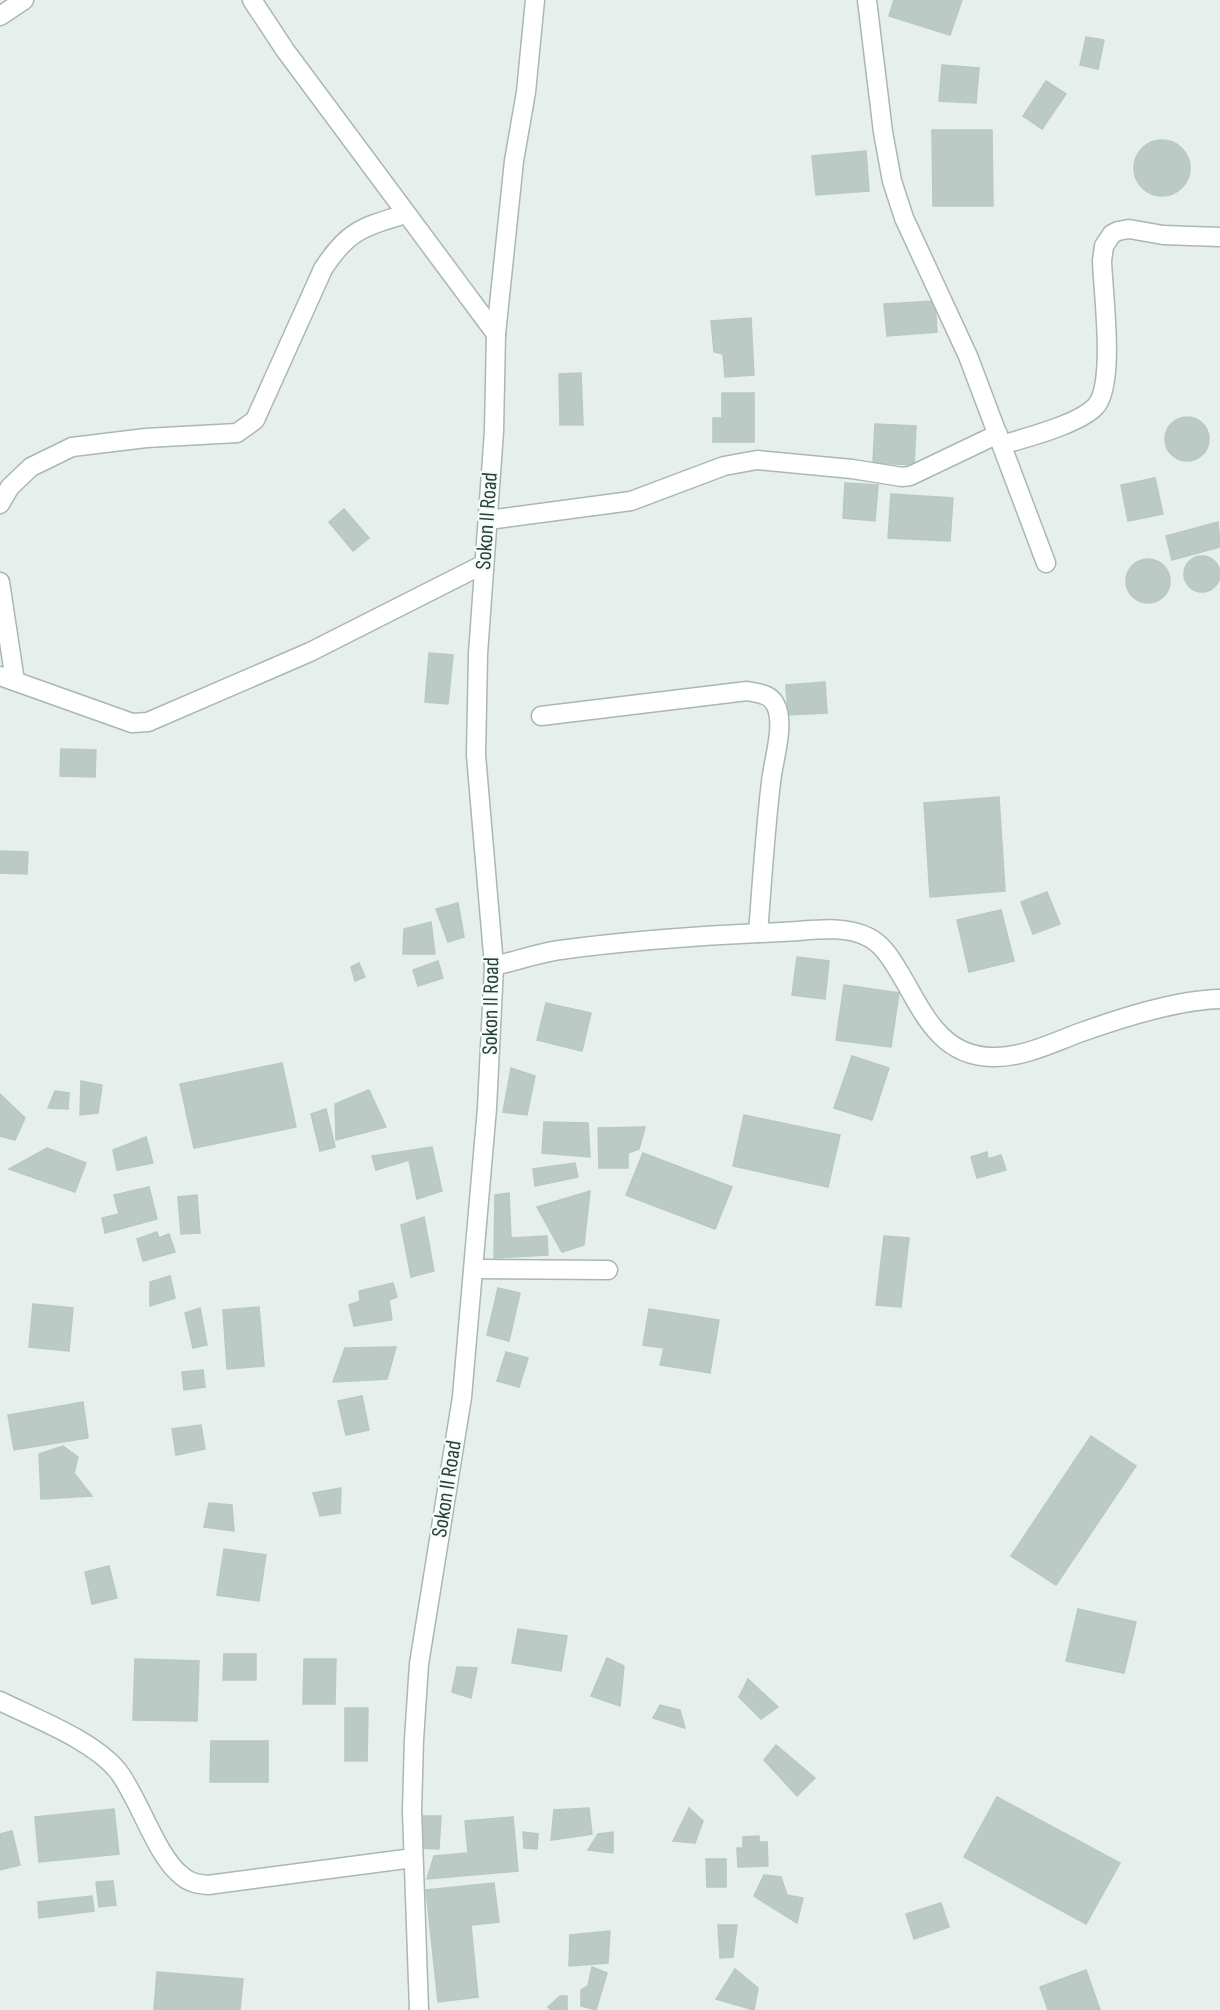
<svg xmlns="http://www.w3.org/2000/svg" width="1220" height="2010" font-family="'Sofia Sans Condensed',sans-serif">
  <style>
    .building { fill: #bbcac4; stroke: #b8c9c2; stroke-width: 1.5 }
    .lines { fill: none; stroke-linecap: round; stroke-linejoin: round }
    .minor-casing { stroke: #a8b8b2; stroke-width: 21 }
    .minor { stroke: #fff; stroke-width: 18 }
    .labels { text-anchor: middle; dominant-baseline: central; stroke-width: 4.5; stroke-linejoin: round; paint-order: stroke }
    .street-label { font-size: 22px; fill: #24423a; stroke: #f7fbf9 }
  </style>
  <rect width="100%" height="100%" fill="#e6efeb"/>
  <!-- building -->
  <g class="building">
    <path d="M894,0h68l-12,35 -61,-19z"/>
    <path d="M1086,37l18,3 -6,29 -18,-4z"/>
    <path d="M942,65l37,3 -3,35 -37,-2z"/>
    <path d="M1046,81l20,13 -24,35 -19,-13z"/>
    <path d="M932,130h60l1,76h-60z"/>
    <circle cx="1162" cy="168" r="28"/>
    <path d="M866,151l3,40 -53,4 -4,-39z"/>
    <path d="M935,301l2,31 -50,4 -3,-32z"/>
    <path d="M751,318l3,57 -29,2 -2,-23 -9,-2 -3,-31z"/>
    <path d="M581,373l2,52h-23l-1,-51z"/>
    <path d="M722,393h32v49h-41v-24h9z"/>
    <circle cx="1187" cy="439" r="22"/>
    <path d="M875,424l41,2 -2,39 -41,-2z"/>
    <path d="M1155,478l8,36 -35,7 -7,-36z"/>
    <path d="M845,483l33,2 -3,36 -32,-3z"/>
    <path d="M891,494l62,4 -3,43 -62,-3z"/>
    <path d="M344,509l25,29 -16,13 -24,-29z"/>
    <path d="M1218,522l2,25 -48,13 -6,-24z"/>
    <circle cx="1202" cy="574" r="18"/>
    <circle cx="1148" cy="581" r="22"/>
    <path d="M429,653l24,2 -5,49 -23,-2z"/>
    <path d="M825,682l2,31 -39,2 -2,-30z"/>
    <path d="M61,749l35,1 -1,27 -35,-1z"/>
    <path d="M999,797l6,94 -75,6 -6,-94z"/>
    <path d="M0,851l28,1 -1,22 -27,-1z"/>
    <path d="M1047,892l13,32 -27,10 -12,-32z"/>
    <path d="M458,903l6,34 -16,5 -12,-33z"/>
    <path d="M1001,910l13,51 -45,11 -12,-52z"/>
    <path d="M431,922l4,32h-32l1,-25z"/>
    <path d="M797,957l32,4 -4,38 -33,-4z"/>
    <path d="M438,961l5,17 -25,8 -5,-16z"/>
    <path d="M359,963l6,14 -10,4 -4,-14z"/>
    <path d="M844,985l55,8 -8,54 -55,-7z"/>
    <path d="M546,1003l45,10 -9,38 -45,-11z"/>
    <path d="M852,1056l37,12 -17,52 -38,-12z"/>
    <path d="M282,1063l14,64 -102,21 -14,-64z"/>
    <path d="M511,1068l24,8 -8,39 -24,-3z"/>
    <path d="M81,1081l21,4 -4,28 -18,2z"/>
    <path d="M369,1090l17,37 -50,13 -1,-36z"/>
    <path d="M55,1091l14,2 -1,16 -20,-1z"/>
    <path d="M0,1094l25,24 -10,22 -15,-4z"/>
    <path d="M326,1109l9,38 -15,4 -9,-37z"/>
    <path d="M744,1115l96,20 -12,52 -95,-21z"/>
    <path d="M544,1122l44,1 2,34 -48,-4z"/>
    <path d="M645,1127l-6,22 -11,4v15h-29l-1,-40z"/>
    <path d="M146,1137l7,26 -36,7 -4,-20z"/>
    <path d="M432,1147l10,44 -25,8 -8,-39 -33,10 -4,-14z"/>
    <path d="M47,1148l39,15 -11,29 -66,-23z"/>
    <path d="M987,1152l1,7 13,-4 5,15 -29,8 -6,-21z"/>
    <path d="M643,1153l89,34 -17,42 -89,-34z"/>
    <path d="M575,1163l3,14 -43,9 -2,-17z"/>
    <path d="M149,1187l8,32 -52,14 -3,-15 17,-4 -5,-19z"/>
    <path d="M590,1191l-6,54 -22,7 -25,-45z"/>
    <path d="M509,1193l2,45 36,-2 1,19 -54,3 1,-63z"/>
    <path d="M197,1195l3,38 -19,1 -3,-37z"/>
    <path d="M424,1217l10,54 -23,6 -10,-52z"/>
    <path d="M157,1232l2,6 10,-4 6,18 -32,9 -6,-22z"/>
    <path d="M884,1236l25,2 -8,69 -25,-2z"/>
    <path d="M170,1276l5,22 -25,8v-24z"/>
    <path d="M393,1283l4,14 -8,3 3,20 -38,6 -5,-21 11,-4 -1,-10z"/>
    <path d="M498,1288l22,5 -11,48 -22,-6z"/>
    <path d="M33,1304l40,4 -4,43 -40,-4z"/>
    <path d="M259,1307l5,59 -37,3 -4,-59z"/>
    <path d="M200,1308l7,37 -14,3 -8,-35z"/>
    <path d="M649,1309l70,11 -9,53 -50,-8 4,-17 -21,-3z"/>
    <path d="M396,1347l-9,32 -54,3 12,-34z"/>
    <path d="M506,1352l22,6 -9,29 -22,-6z"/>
    <path d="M203,1370l2,17 -21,3 -2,-18z"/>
    <path d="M362,1396l7,34 -23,5 -8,-34z"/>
    <path d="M83,1402l5,36 -74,12 -6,-35z"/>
    <path d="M201,1425l4,24 -29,6 -4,-26z"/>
    <path d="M1091,1436l45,30 -80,119 -45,-29z"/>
    <path d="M63,1446l15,11 -4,16 18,23 -51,3 -2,-45z"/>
    <path d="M341,1488l-1,25 -20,3 -7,-23z"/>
    <path d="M209,1503l23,2 2,26 -30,-4z"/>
    <path d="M224,1549l42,6 -7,46 -42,-6z"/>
    <path d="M109,1566l8,32 -25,6 -7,-32z"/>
    <path d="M1078,1609l58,13 -12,51 -58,-12z"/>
    <path d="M518,1629l49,7 -6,35 -49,-8z"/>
    <path d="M224,1654h32v26h-33z"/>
    <path d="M607,1658l17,8 -4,40 -29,-10z"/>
    <path d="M135,1659l64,2 -2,60 -64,-1z"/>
    <path d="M304,1659h32l-1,45h-32z"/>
    <path d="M457,1667l20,1 -6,30 -19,-6z"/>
    <path d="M748,1679l30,28 -17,12 -22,-22z"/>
    <path d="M660,1705l20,5 5,18 -32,-10z"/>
    <path d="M345,1708h23l-1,53h-22z"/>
    <path d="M211,1741h57v41h-58z"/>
    <path d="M776,1745l39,33 -18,18 -33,-36z"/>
    <path d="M997,1797l123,66 -34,61 -122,-67z"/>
    <path d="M589,1808l3,26 -41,6 3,-30z"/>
    <path d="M689,1808l14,13 -8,22 -22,-2z"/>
    <path d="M114,1809l5,45 -80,8 -4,-45z"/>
    <path d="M420,1816h21l-2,33 -20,-1z"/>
    <path d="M513,1817l5,54 -91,8 7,-23 34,-3 -3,-32z"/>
    <path d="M12,1831l8,34 -20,5v-36z"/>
    <path d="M523,1832l15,2 -1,15 -13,-1z"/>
    <path d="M613,1832v21l-25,-3 10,-16z"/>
    <path d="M759,1836v6h8l1,24 -30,1 -1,-19h6v-11z"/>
    <path d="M706,1859h20v28h-19z"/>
    <path d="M764,1875l17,2 6,18 16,3 -6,25 -43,-27z"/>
    <path d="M113,1881l3,24 -17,2 -3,-25z"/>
    <path d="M494,1883l5,39 -28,3 7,72 -40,5 -12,-112z"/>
    <path d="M92,1896l2,15 -55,7 -1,-16z"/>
    <path d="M941,1903l8,24 -35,12 -8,-25z"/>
    <path d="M718,1925h19l-4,32 -13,1z"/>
    <path d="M610,1931l-2,32 -39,3 1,-31z"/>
    <path d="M592,1967l15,6 -11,37 -15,-4v-16l7,-4z"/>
    <path d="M735,1969l23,19 -4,22 -38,-11z"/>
    <path d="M1086,1970l14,40h-52l-8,-23z"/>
    <path d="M157,1972l86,7 -3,31h-86z"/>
    <path d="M560,1996h7v14h-16l-3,-3z"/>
  </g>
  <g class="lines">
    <!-- minor casing -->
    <g class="minor-casing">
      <g id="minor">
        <path d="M252,0l33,50 211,284"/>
        <path d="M867,0l16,132 9,49 12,37 64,138 78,207"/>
        <path d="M0,16l24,-16"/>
        <path d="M1002,445c25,-8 75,-20 93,-38 21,-21 8,-114 7,-146l2,-15 8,-12 6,-3 11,-2 34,6 57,2"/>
        <path d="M0,504l10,-17 21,-20 41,-20 74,-9 91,-5 18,-13 68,-151c25,-39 40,-42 83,-55"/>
        <path d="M488,520l143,-19 93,-35 33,-6 95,9 50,8 8,-1 88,-42"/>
        <path d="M0,582l15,99"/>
        <path d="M0,676l132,47 16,-1 162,-70 174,-88"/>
        <path d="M541,716l206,-25c11,2 23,3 28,13 11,19 -2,57 -4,78 -6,50 -9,101 -13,151"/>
        <path d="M494,966c22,-5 44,-13 66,-16 74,-10 149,-15 222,-18 27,-1 61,-8 86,5 14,7 22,20 30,33 24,39 40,86 94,87 30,1 60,-14 87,-24 42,-15 97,-33 141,-34"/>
        <path d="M474,1269l134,1"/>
        <path d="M0,1701c36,18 93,39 118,70 22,29 38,85 64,105 8,7 16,8 26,9l205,-27"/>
        <path d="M419,2010l-7,-199 2,-71 5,-76 43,-267 25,-289 7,-142 -18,-211 2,-101 16,-223 2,-97 18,-173 12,-69 9,-92"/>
      </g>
    </g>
    <!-- minor -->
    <use href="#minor" class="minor"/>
  </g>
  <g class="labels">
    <!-- street labels -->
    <g class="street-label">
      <text transform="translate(487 521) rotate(-86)">Sokon II Road</text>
      <text transform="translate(491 1006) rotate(-89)">Sokon II Road</text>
      <text transform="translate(447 1489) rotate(-81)">Sokon II Road</text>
    </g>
  </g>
</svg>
